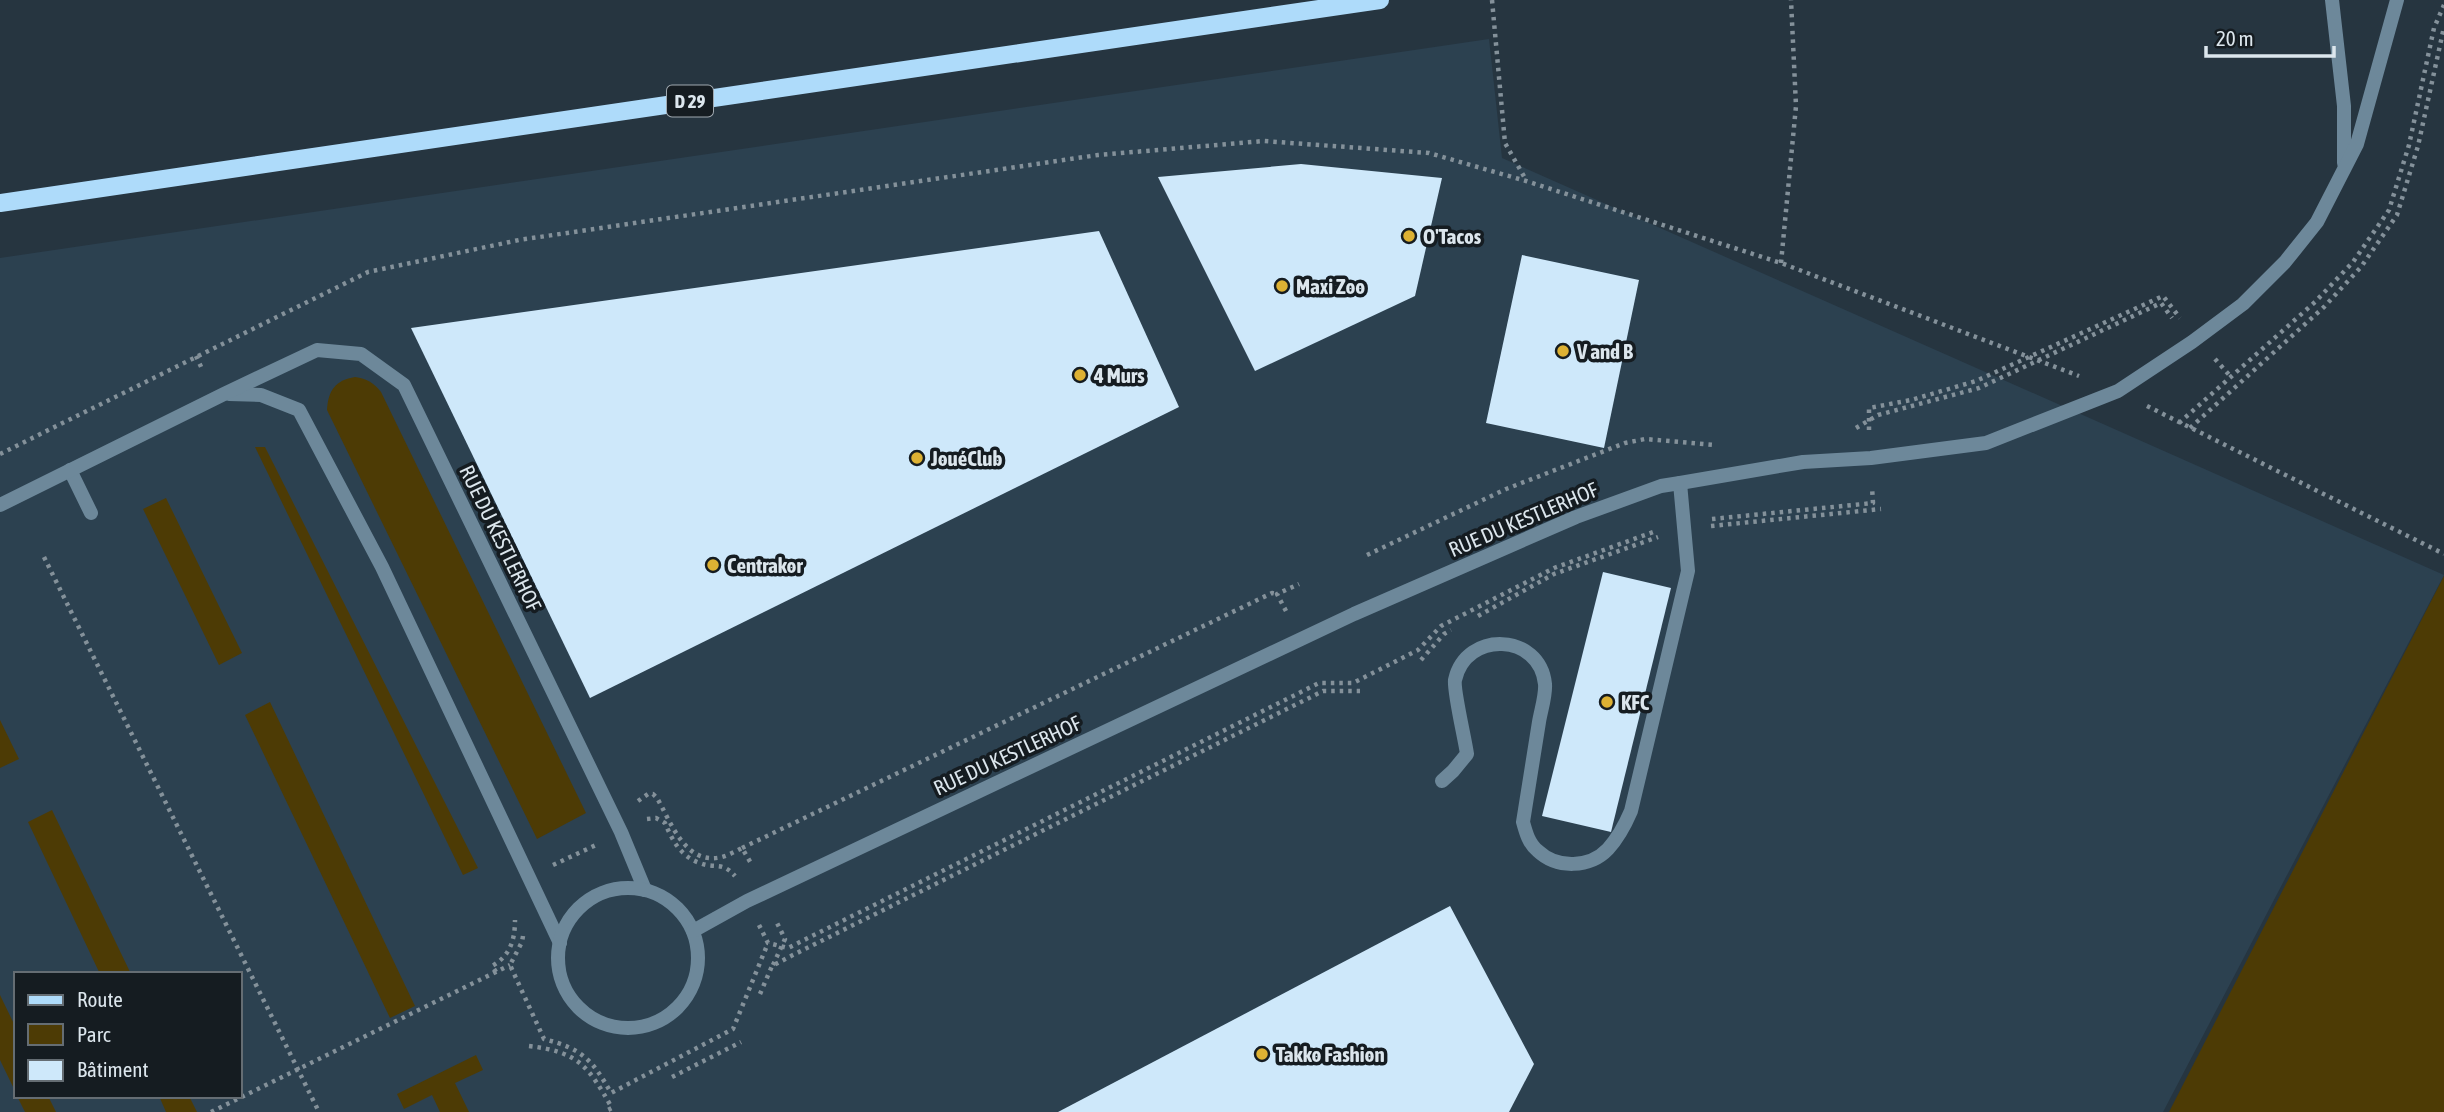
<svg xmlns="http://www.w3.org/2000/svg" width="2444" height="1112" font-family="'Asap Condensed',sans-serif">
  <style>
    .built { fill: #2c4150; fill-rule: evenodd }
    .green { fill: #4d3b05 }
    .building { fill: #cee8fa }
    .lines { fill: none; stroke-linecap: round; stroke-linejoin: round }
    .path { stroke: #84919a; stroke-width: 4.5; stroke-dasharray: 3.5 5; stroke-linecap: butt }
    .service { stroke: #6d889a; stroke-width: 14 }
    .minor { stroke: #6d889a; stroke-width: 14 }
    .primary { stroke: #aedbfa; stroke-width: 18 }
    .poi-dot { fill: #ddb133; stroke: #151c21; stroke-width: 2.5 }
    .labels { text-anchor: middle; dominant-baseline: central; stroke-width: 7; stroke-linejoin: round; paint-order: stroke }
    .shield { fill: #151c21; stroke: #a0a9b0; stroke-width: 2 }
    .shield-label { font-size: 19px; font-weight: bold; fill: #dce6ed }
    .poi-label { font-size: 21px; font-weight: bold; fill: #dce6ed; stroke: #151c21; text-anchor: start }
    .street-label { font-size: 21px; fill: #dce6ed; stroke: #151c21 }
  </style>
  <rect width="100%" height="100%" fill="#263540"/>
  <!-- built -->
  <path class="built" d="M1489,39l13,119 942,417 -281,537h-2163v-854zM16,974h224v122h-224z"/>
  <!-- green -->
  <g class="green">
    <path d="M355,377c12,2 18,5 26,15l205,421 -49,26 -210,-429c1,-20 9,-30 28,-33z"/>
    <path d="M255,447h10l213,421 -15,7z"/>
    <path d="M166,498l76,155 -23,12 -76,-156z"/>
    <path d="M2444,576v536h-275z"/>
    <path d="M270,702l145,304 -25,12 -145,-303z"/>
    <path d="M0,720l19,39 -19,9z"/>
    <path d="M52,810l79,164h-31l-72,-152z"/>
    <path d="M0,995l16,33v65l-16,-33z"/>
    <path d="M476,1055l7,15 -28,13 14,29h-29l-8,-17 -28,14 -7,-15z"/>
    <path d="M17,1096h31l8,16h-31z"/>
    <path d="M159,1096h30l8,16h-31z"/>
  </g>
  <!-- building -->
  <g class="building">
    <path d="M1301,164l141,14 -27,118 -160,75 -97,-194z"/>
    <path d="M1099,231l80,176 -589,291 -179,-370z"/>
    <path d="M1522,255l117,25 -35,168 -118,-25z"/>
    <path d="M1603,572l68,16 -60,244 -69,-16z"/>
    <path d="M1450,906l84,158 -25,48h-451z"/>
  </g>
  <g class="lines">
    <!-- path -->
    <g class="path">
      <path d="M1492,0l13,143 21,37"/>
      <path d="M1781,263l15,-157 -5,-106"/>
      <path d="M196,356l7,15"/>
      <path d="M2215,359l16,18"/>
      <path d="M2147,406l297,148"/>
      <path d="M2179,423l136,-121 38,-40 36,-52 20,-65 25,-117 10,-23"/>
      <path d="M1856,428l22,-13 101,-27 182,-85 11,15"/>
      <path d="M2190,428l134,-121 37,-40 36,-52 21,-69 26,-119"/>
      <path d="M1869,430v-22l42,-8 65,-19 187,-85 17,22"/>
      <path d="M0,454l368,-182 151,-32 579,-85 166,-14 165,12 97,28 255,82 298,113"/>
      <path d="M1712,519l161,-16 -1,-16"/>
      <path d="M1711,526l170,-17"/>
      <path d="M1367,555l139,-66 119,-46 20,-4 70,6"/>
      <path d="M44,557l275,555"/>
      <path d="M1286,611l-9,-17 22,-10"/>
      <path d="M1478,616l76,-42 104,-37"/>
      <path d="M1421,660l23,-26 7,-4"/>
      <path d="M638,801l10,-7h5l4,4c14,24 28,68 65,59 7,-2 14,-6 20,-9l10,17"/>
      <path d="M647,819l9,-1 9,5c7,17 16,34 35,40 15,6 22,-2 35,13"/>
      <path d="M742,848l530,-255 5,1"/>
      <path d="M553,865l43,-20"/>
      <path d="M759,925l9,18 20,5 531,-265h34l65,-33 23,-24 113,-58 102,-37"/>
      <path d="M523,936l-1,6 -12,23 34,74c38,10 48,20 67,54l122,-64 35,-86"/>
      <path d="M773,965l12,-26 -10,-20"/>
      <path d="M496,972l-4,-6c18,-10 23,-26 23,-46"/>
      <path d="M760,994l12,-28 19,-10 532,-265h37"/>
      <path d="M529,1046c50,6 59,20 83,62l-8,4"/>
      <path d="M672,1077l69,-35"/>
      <path d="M211,1112l299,-147"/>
    </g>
    <!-- service -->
    <g class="service">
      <path d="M70,470l21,43"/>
      <path d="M1442,781l11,-10 14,-17c-2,-15 -14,-65 -12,-74 11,-50 85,-47 90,4 1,11 -4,26 -6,38 -5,33 -11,67 -16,100 3,11 6,22 15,29 19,18 52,17 70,-2 10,-11 17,-24 23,-38l57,-240 -8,-88"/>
    </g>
    <!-- minor -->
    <g class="minor">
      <path d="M2332,0l12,106v57"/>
      <path d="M229,394l32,1 38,15 83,157 178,376"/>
      <path d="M0,505l224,-111 93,-44 44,4 43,31 217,447 24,58"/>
      <circle cx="628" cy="958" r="70"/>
      <path d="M693,931l54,-30 607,-287 222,-97 85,-31 19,-3 123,-21 68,-4 115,-15 132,-52 74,-49 51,-38 42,-42 32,-40 40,-78 40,-144"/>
    </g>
    <!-- primary -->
    <path class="primary" d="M0,203l1380,-203"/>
  </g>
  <!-- markers -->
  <g class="poi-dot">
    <circle cx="1409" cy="236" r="7"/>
    <circle cx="1282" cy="286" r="7"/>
    <circle cx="1563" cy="351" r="7"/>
    <circle cx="1080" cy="375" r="7"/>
    <circle cx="917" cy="458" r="7"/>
    <circle cx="713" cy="565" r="7"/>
    <circle cx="1607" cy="702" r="7"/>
    <circle cx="1262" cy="1054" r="7"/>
  </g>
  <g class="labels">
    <!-- shield labels -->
    <rect class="shield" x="667" y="85.5" width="46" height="31" rx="5"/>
    <g class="shield-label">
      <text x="690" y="101">D 29</text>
    </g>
    <!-- poi labels -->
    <g class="poi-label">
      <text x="1423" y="236">O'Tacos</text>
      <text x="1296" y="286">Maxi Zoo</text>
      <text x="1577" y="351">V and B</text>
      <text x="1094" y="375">4 Murs</text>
      <text x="931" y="458">JouéClub</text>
      <text x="727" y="565">Centrakor</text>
      <text x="1621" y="702">KFC</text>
      <text x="1276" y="1054">Takko Fashion</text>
    </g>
    <!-- street labels -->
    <g class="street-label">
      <text transform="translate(1523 519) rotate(-23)">RUE DU KESTLERHOF</text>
      <text transform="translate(501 538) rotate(64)">RUE DU KESTLERHOF</text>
      <text transform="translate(1007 755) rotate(-25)">RUE DU KESTLERHOF</text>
    </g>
  </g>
  <!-- legend -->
  <rect x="14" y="972" width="228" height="126" fill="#151c21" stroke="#656d73" stroke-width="2"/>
  <rect x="28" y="995" width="35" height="10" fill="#aedbfa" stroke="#656d73" stroke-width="2"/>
  <text x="77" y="1007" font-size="21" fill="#dce6ed">Route</text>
  <rect x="28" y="1024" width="35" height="21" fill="#4d3b05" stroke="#656d73" stroke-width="2"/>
  <text x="77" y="1042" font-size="21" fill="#dce6ed">Parc</text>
  <rect x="28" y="1060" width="35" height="21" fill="#cee8fa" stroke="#656d73" stroke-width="2"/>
  <text x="77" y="1077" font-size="21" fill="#dce6ed">Bâtiment</text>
  <!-- scale -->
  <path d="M2206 46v10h128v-10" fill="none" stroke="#dce6ed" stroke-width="3.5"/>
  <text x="2216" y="46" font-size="21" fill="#dce6ed" stroke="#151c21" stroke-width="5" paint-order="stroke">20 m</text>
</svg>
